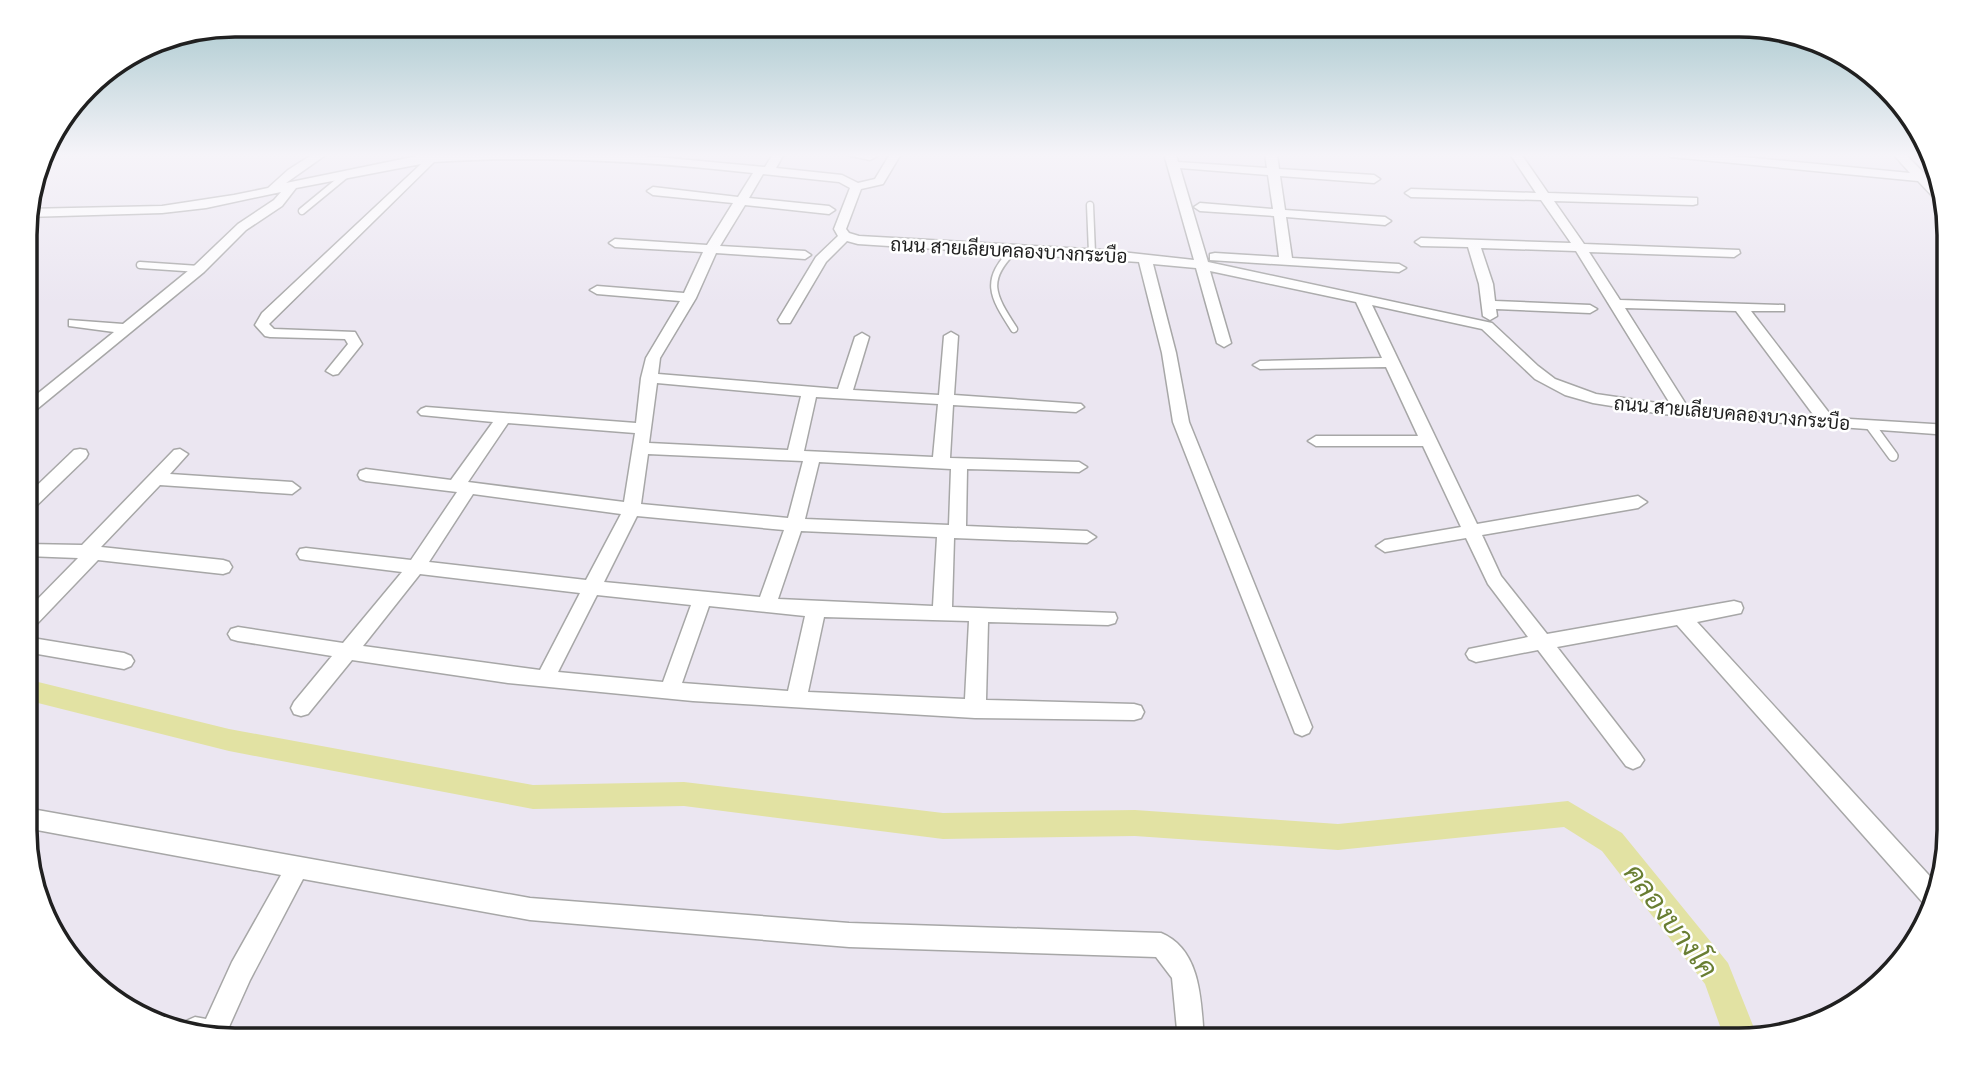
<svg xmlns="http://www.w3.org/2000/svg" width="1974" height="1065" font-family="'Noto Sans',Sarabun,sans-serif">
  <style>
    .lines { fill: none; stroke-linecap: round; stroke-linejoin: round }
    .canal { fill: #e2e2a3; fill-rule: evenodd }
    .lane-far1-casing { stroke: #a7a7a7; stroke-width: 9 }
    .lane-casing { stroke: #a7a7a7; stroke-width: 12 }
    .street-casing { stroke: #a7a7a7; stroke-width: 3 }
    .lane-far1 { stroke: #fff; stroke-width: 6 }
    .lane { stroke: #fff; stroke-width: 9 }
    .street { fill: #fff; fill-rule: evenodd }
    .labels { text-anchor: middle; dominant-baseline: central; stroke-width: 5; stroke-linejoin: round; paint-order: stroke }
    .far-street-label { font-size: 19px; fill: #202020; stroke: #fff }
    .near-water-label { font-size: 28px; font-style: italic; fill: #697e32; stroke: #fff }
    .rim { fill: none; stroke: #202020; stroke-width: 3.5 }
  </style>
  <rect width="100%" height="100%" fill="#ebe6f1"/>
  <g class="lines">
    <!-- canal -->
    <path class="canal" d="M26,679l203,50 304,56 151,-3 259,31 192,-3 203,14 230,-23 54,32 106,130 30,75 -33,2 -20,-56 -103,-133 -38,-24 -226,23 -203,-14 -192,3 -259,-33 -151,3 -304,-58 -203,-51z"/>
    <!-- lane-far1 casing -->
    <g class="lane-far1-casing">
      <g id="lane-far1">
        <path d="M1090,205l2,48"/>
        <path d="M302,211l45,-37"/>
        <path d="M140,265l59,4"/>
        <path d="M1014,329c-22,-34 -31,-49 1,-80"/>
      </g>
    </g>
    <!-- lane casing -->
    <g class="lane-casing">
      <path id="lane" d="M1871,426l22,30"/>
    </g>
    <!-- street casing -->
    <g class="street-casing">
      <g id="street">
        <path d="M42,154h12l-13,9z"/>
        <path d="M313,154h14l-41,29 141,-29h198l140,13 8,-13h11l-8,14 66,7 16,8 17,-4 15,-25h11l-18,30 -22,5 -15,40 3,4 10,3 244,14 91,10 -30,-106h12l2,8 89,6 -2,-14h12l2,15 95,6 6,4 -6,4 -94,-7 5,34 100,7 6,4 -6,4 -99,-8 6,41 107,6 7,4 -7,4 -189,-12v-6l5,-1 64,4 -5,-41 -74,-5 -6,-4 6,-4 73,6 -5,-34 -88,-7 28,94 284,61 46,43 17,13 41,15 75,11 -95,-154 -95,-3 12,36 2,17 95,4 7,4 -7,4 -94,-4 1,7 -7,4 -7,-4 -4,-32 -11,-37 -47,-1 -6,-4 6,-4 150,5 -30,-43 -130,-3 -6,-4 6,-4 125,4 -26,-39h11l27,39 149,5v6l-4,1 -139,-4 30,43 155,6 1,3 -6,4 -145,-5 31,48 164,5v6h-33l82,107 116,7v10l-287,-21 -69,-11 -28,-8 -30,-16 -53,-50 -110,-24 105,219 161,-28 9,6 -9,6 -156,27 19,41 46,58 187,-33 7,2 2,5 -2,5 -44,9 240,262 -7,23 -5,-2 -248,-280 -120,22 83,107 4,6 -4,6 -7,3 -7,-3 -88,-116 -62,12 -7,-3 -3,-5 3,-5 59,-12 -40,-53 -22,-46 -81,14 -9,-6 9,-6 76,-13 -38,-81h-107l-8,-5 8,-5h102l-32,-69 -126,2 -7,-4 7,-4 122,-3 -26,-56 -146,-31 21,72 -7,4 -7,-4 -21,-75 -43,-4 23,89 13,69 123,305 -3,6 -7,3 -7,-3 -122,-311 -11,-69 -23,-91 -281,-18 -11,-3 -21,21 -36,61h-10l-2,-3 38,-63 22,-21 -4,-7 16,-41 -11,-6 -76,-8 -14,24 80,8 6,4 -6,4 -84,-9 -25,41 85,5 6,4 -6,4 -89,-6 -20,45 -36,60 -2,16 180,15 17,-52 7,-4 7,4 -16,53 86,5 5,-59 7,-4 7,4 -4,59 127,9 3,3 -8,5 -123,-7 -3,53 129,4 8,5 -8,5 -112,-3 -1,57 121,5 9,6 -9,6 -133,-5 -2,69 163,6 2,5 -2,5 -7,2 -120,-3 -2,78 148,4 7,2 3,6 -3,6 -7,2 -159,-2 -282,-17 -185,-18 -156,-23 -44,54 -7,2 -7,-2 -3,-6 3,-6 38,-46 -94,-15 -7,-2 -3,-5 3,-5 7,-2 105,16 59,-71 -96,-12 -6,-1 -3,-5 3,-5 6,-1 105,12 46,-68 -91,-11 -6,-2 -2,-4 2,-4 6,-2 85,11 42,-58 -72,-7 -3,-3 3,-3 5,-2 210,16 5,-45 5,-20 34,-57 -83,-7 -7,-4 7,-4 87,7 19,-41 -88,-5 -6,-4 6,-4 92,6 26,-42 -80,-8 -6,-4 6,-4 85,10 15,-24c-107,-12 -213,-18 -319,-11l-165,162 5,5 81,3 7,12 -24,30 -5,1 -7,-4 22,-27 -3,-5 -75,-2 -5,-1 -10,-11 7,-12 159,-149 -125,24 -14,18 -36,24 -42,42 -173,142 -5,2v-13l88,-71 -45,-6v-6l54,4 71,-58 44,-42 36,-24 7,-8 -75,16 -44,5 -136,4v-8l136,-3 72,-11 34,-7 20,-18zM1625,308l111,3 79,106 -128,-11zM657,383l144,13 -13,54 -139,-7zM816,397l122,7 -5,53 -129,-6zM508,423l127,10 -11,69 -156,-20zM648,454l155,7 -15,57 -147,-14zM819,462l132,7 -2,56 -144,-6zM473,494l148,20 -35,66 -157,-18zM637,516l147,14 -24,67 -156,-15zM801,531l136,6 -4,69 -155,-7zM420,574l160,19 -40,77 -177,-24zM597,595l94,10 -28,77 -105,-10zM709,606l96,10 -17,75 -106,-8zM824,617l145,4 -4,78 -157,-7z"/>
        <path d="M842,154h31l3,3 -6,3z"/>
        <path d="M1666,154h46l198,19 -17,-19h12l20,20 9,1 2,7h-4l6,6 4,13h-5l-19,-20 -247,-24z"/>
        <path d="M80,449l6,1 2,4 -2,4 -54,52 -6,2v-16l48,-46z"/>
        <path d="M180,449l8,5 -18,20 122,8 8,6 -8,6 -132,-9 -59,62 122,13 6,2 3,5 -3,5 -6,2 -125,-14 -65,68 -7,2v-19l52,-53 -52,-2v-12l56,1 92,-95z"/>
        <path d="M26,637l98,16 7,3 3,5 -3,5 -7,3 -98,-17z"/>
        <path d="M26,808l504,90 319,25 312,10c41,17 40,70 43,107h-26l-6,-62 -16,-21 -307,-10 -319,-27 -227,-41 -53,101 -26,58 -40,-11 2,-6 9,-4 11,2 26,-57 49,-87 -255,-47z"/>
      </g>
    </g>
    <!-- lane-far1 -->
    <use href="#lane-far1" class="lane-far1"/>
    <!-- lane -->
    <use href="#lane" class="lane"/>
    <!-- street -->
    <use href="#street" class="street"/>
  </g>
  <!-- sky -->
  <linearGradient id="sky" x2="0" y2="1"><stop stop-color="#a5c6cc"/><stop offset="0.51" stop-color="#f6f4f9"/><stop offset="1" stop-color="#f6f4f9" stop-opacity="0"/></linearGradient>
  <rect width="1974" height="304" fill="url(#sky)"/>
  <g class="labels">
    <!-- far-street labels -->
    <g class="far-street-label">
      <text transform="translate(1009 250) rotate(3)">ถนน สายเลียบคลองบางกระบือ</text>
      <text transform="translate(1732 413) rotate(5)">ถนน สายเลียบคลองบางกระบือ</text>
    </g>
    <!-- near-water labels -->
    <g class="near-water-label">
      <text transform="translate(1672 920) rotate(53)">คลองบางโค</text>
    </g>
  </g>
  <!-- crop -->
  <path d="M0 0H1974V1065H0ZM235 37H1739A198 198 0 0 1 1937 235V830A198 198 0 0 1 1739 1028H235A198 198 0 0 1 37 830V235A198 198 0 0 1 235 37Z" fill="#fff" fill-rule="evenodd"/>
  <path class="rim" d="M235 37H1739A198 198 0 0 1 1937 235V830A198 198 0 0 1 1739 1028H235A198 198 0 0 1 37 830V235A198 198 0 0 1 235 37Z"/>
</svg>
